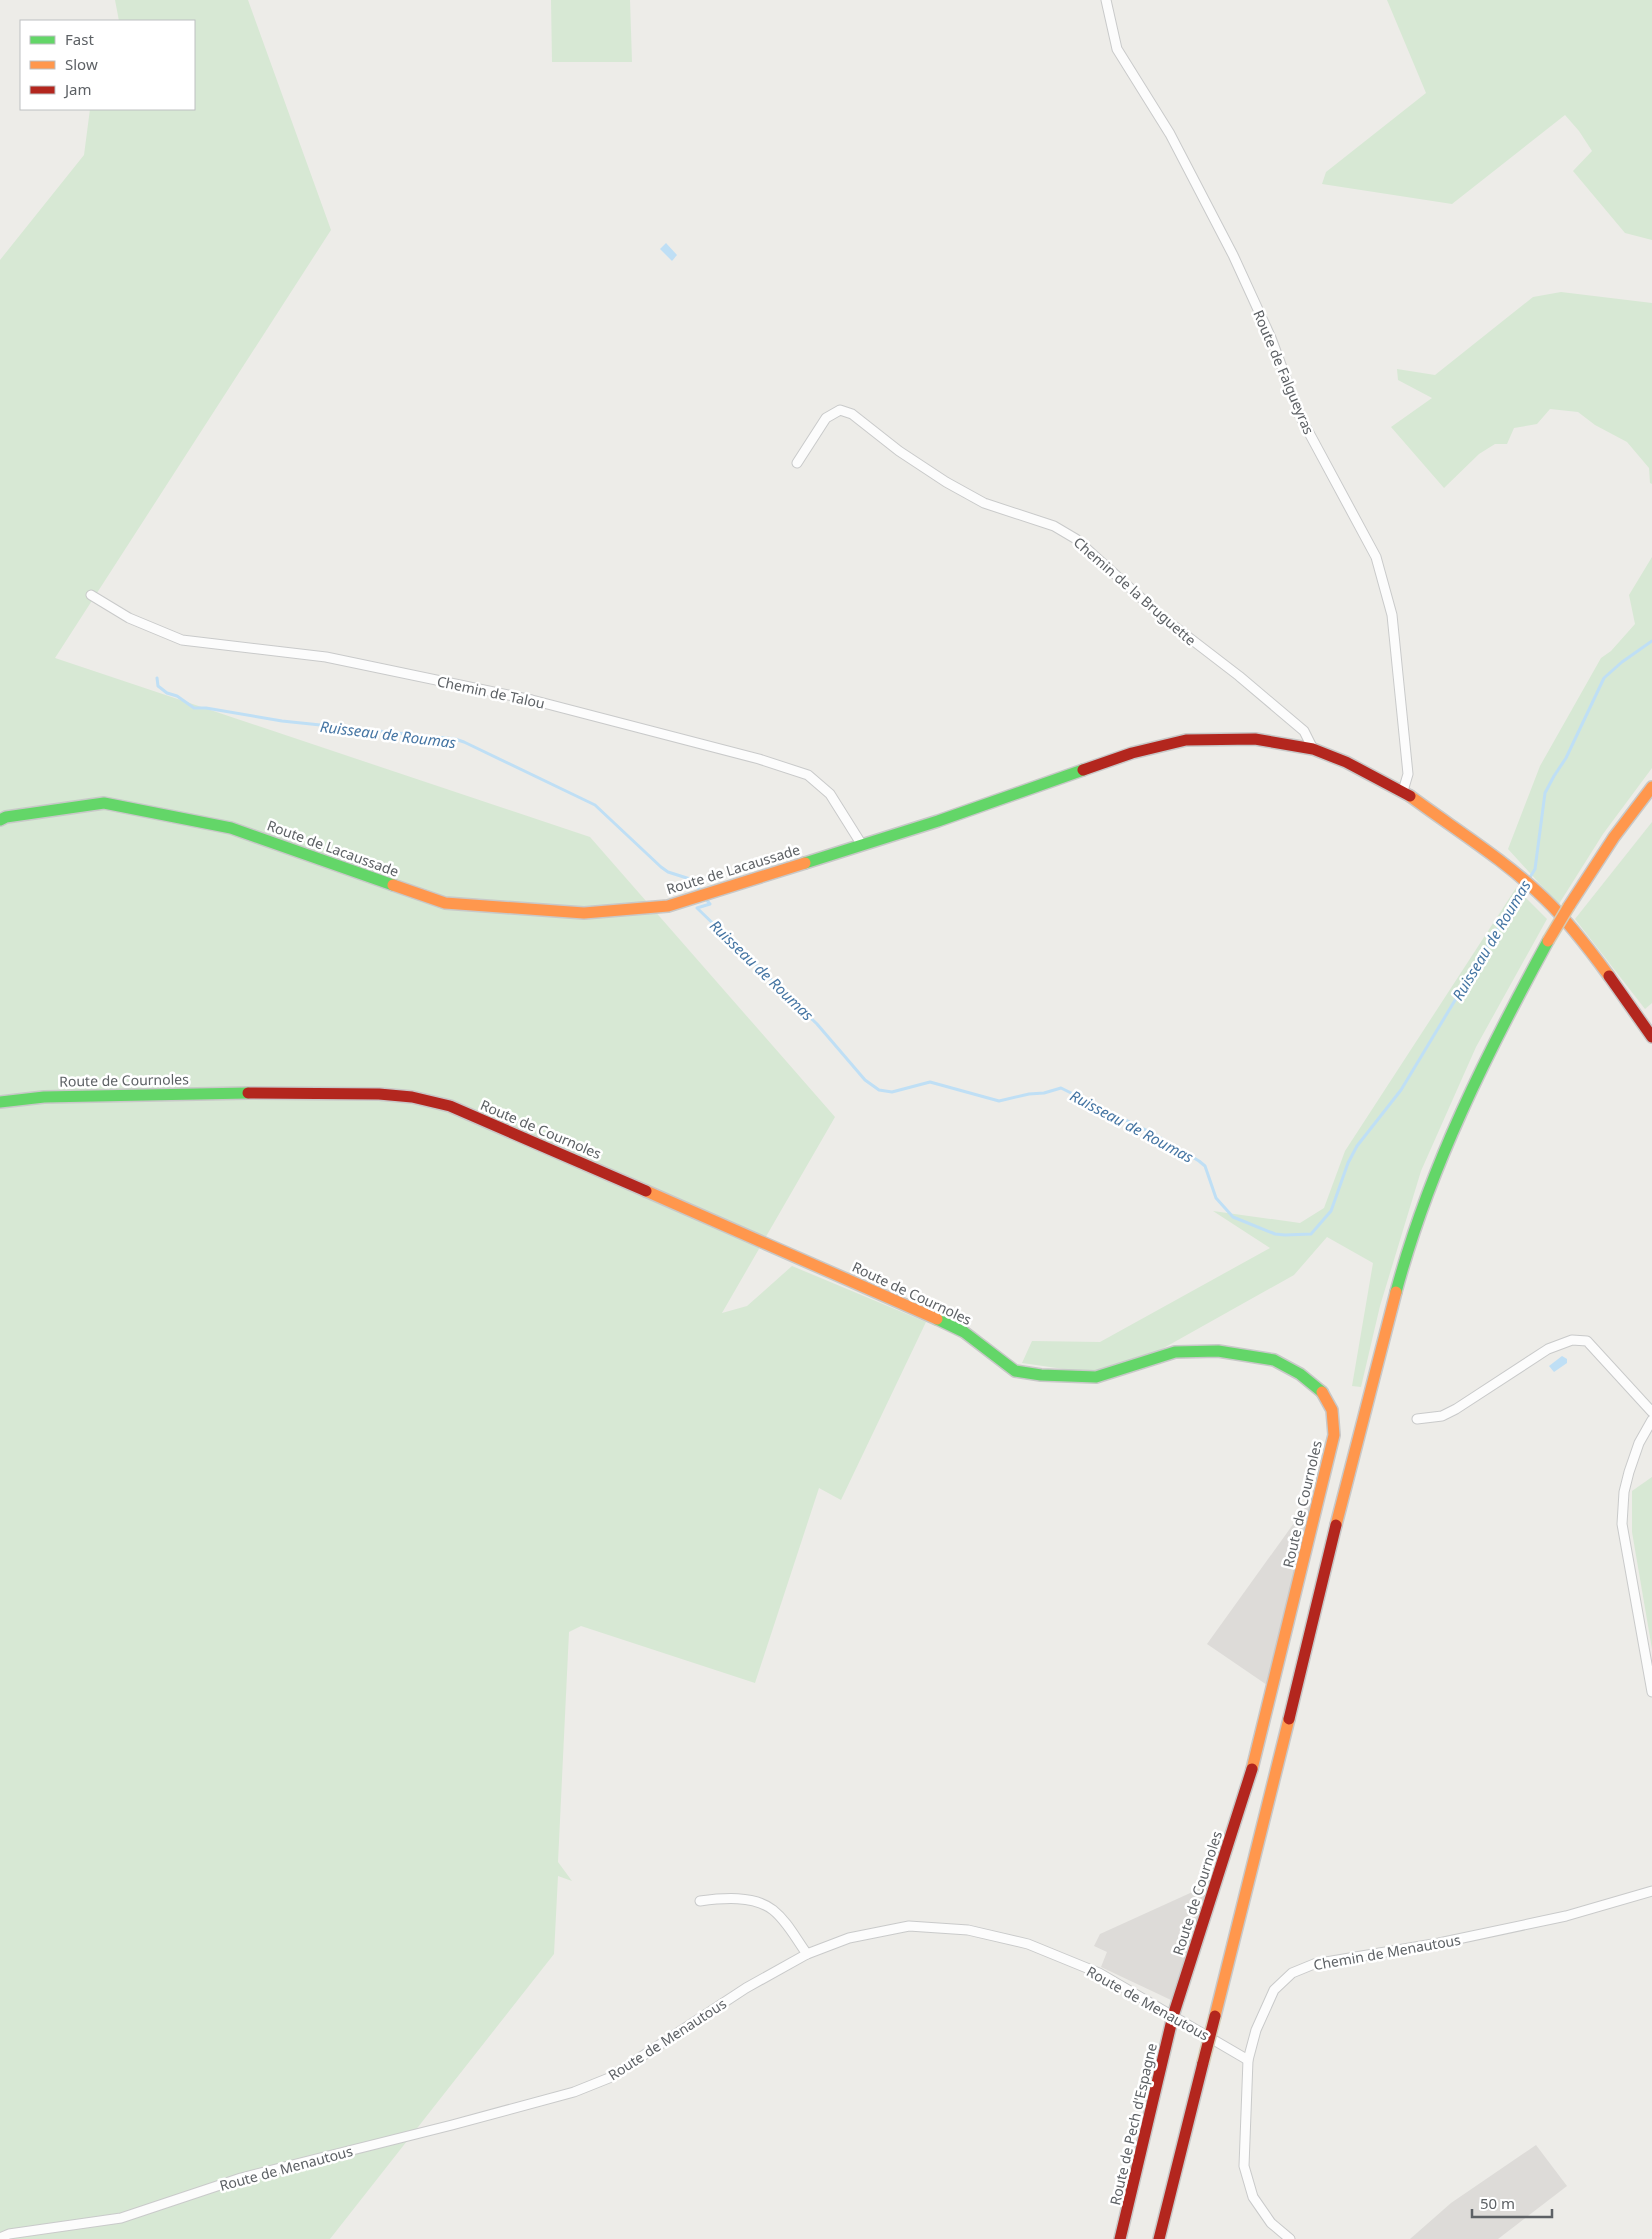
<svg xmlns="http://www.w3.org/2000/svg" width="1652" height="2239" font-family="'Noto Sans',sans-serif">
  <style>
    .industrial { fill: #dddbd8 }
    .green { fill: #d7e8d4 }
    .water { fill: #bfdff5 }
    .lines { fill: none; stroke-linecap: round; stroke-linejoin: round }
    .stream { stroke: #bfdff5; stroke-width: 3 }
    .street-casing { stroke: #c9caca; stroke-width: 11 }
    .fast-casing { stroke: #c8c8c8; stroke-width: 14 }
    .slow-casing { stroke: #c8c8c8; stroke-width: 14 }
    .jam-casing { stroke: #c8c8c8; stroke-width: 14 }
    .street { stroke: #fcfcfc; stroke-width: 9 }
    .fast { stroke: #63d668; stroke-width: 11 }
    .slow { stroke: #ff974d; stroke-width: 11 }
    .jam { stroke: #b3261e; stroke-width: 11 }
    .slow-bridge-casing { stroke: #d3cbb7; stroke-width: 14; stroke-linecap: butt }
    .jam-bridge-casing { stroke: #d3cbb7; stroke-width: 14; stroke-linecap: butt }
    .slow-bridge { stroke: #ff974d; stroke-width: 11 }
    .jam-bridge { stroke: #b3261e; stroke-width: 11 }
    .labels { text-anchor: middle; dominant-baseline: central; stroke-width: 5; stroke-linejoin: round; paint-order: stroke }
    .street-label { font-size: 14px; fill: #5d6165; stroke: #fff }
    .water-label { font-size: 15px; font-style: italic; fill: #4575a3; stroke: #fff }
  </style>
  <rect width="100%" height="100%" fill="#edece8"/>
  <!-- industrial -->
  <g class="industrial">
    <path d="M1312,1498l-45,187 -60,-41z"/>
    <path d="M1210,1884l-39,116 -70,-33 6,-15 -13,-6 6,-12z"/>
    <path d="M1536,2145l31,41 -69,53h-88l41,-36z"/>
  </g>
  <!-- green -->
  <g class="green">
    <path d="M115,0h133l83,230 -276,428 535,179 245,280 -113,196 25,-7 45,-40 134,56 -85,178 -22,-12 -64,195 -174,-57 -12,6 -11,230 14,19 -14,-5 -4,78 -224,285h-330v-1979l84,-105 6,-46h104v-88h-75z"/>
    <path d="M551,0h79l2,62h-80z"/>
    <path d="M1387,0h265v240l-27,-7 -52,-62 19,-20 -13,-20 -14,-16 -113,89 -130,-20 4,-12 100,-79z"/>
    <path d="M1561,292l91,11v181l-2,-1 -1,-15 -22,-26 -32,-17 -17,-13 -28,-3 -13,15 -23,4 -7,16h-12l-16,10 -35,34 -53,-61 41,-29 -34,-18 -1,-11 38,6 98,-78z"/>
    <path d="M1652,557v211l-49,66 -46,73 -9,-14 -40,-44 32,-83 61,-108 10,-7 24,-27 -6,-29z"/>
    <path d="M1652,822v181l-7,6 -70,-90z"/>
    <path d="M1516,888l31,31 -71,128 -55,124 -41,135 -19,81 -9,-1 21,-123 -46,-26 -33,38 -141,79 -61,19 -70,-10 10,-22 68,1 170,-94 -57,-37 87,12 24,-15 21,-57z"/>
    <path d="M1652,1477v172l-20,-117v-41z"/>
  </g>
  <!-- water -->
  <g class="water">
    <path d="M666,243l11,12 -5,6 -12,-12z"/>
    <path d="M1562,1356l5,3v4l-13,9 -5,-6z"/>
  </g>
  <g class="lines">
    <!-- stream -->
    <g class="stream">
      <path d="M157,678l1,8 9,7 10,3 17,12h12l76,13 173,18 9,3 131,63 66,62 7,5 22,7 12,14"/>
      <path d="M1529,879l6,-10 10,-76 9,-17 12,-18 38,-80 18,-16 30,-21"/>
      <path d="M705,898l5,6 -13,4 120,116 48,56 14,10 13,2 38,-10 69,19 30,-7 15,-1 17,-5 91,45 47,28 6,5 11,32 17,19 42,17 10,1 26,-1 20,-23 17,-48 9,-17 44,-56 124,-206"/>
    </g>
    <!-- street casing -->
    <g class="street-casing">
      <g id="street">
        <path d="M1106,0l11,49 53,85 63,121 38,83 29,78 76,141 16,58 16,159 -5,17"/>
        <path d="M797,463l29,-45 14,-8 12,4 47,37 47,31 38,21 70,23 22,13 85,77 78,60 65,55 9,18"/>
        <path d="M91,595l38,23 53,22 144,17 206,43 227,59 49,16 22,19 32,51"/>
        <path d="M1417,1419l25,-3 14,-7 92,-60 24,-9 15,1 65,71"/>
        <path d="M1652,1420l-13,23 -10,29 -5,20 -2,32 30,168"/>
        <path d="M700,1901c22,-3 54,-6 73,9 14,11 23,29 34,44"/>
        <path d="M0,2238l9,-4 112,-16 120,-40 211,-53 122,-33 35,-14 137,-90 61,-34 42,-16 60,-12 59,4 60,14 71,29 149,87"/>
        <path d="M1290,2239l-19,-16 -18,-26 -9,-31 4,-106 8,-30 18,-40 18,-17 22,-9 125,-21 127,-27 86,-25"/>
      </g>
    </g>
    <!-- fast casing -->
    <g class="fast-casing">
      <g id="fast">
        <path d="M0,820l6,-3 98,-14 127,25 162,57"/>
        <path d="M805,863l133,-42 145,-51"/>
        <path d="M0,1102l44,-5 204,-4"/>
        <path d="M1396,1292c33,-124 91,-239 152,-351"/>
        <path d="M937,1319l27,13 51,39 26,4 55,2 79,-25 43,-1 56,9 26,14 22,18"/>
      </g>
    </g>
    <!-- slow casing -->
    <g class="slow-casing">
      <g id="slow">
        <path d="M1410,796c46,34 95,64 135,103 24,23 45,51 64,77"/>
        <path d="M393,885l52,18 139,10 84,-7 137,-43"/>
        <path d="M1569,906l45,-69 38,-50"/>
        <path d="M646,1191l291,128"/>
        <path d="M1336,1525l60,-233"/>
        <path d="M1252,1769l82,-334 -2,-25 -10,-18"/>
        <path d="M1215,2016l74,-297"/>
      </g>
    </g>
    <!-- jam casing -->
    <g class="jam-casing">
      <g id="jam">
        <path d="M1083,770l49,-17 54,-13 69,-1 58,10 33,13 64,34"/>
        <path d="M1609,976l43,61"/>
        <path d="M248,1093l131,1 33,3 38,9 196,85"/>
        <path d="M1289,1719l47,-194"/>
        <path d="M1120,2239l53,-223 79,-247"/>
        <path d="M1159,2239l44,-176"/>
      </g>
    </g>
    <!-- street -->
    <use href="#street" class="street"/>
    <!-- fast -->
    <use href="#fast" class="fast"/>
    <!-- slow -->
    <use href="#slow" class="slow"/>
    <!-- jam -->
    <use href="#jam" class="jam"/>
    <!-- slow-bridge casing -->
    <g class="slow-bridge-casing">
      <path id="slow-bridge" d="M1548,941l21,-35"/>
    </g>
    <!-- jam-bridge casing -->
    <g class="jam-bridge-casing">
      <path id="jam-bridge" d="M1203,2063l12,-47"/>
    </g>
    <!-- slow-bridge -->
    <use href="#slow-bridge" class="slow-bridge"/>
    <!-- jam-bridge -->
    <use href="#jam-bridge" class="jam-bridge"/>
  </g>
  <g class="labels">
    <!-- street labels -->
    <g class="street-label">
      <text transform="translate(1284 372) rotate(67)">Route de Falgueyras</text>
      <text transform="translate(1135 591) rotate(41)">Chemin de la Bruguette</text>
      <text transform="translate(491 692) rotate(12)">Chemin de Talou</text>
      <text transform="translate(333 848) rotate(20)">Route de Lacaussade</text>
      <text transform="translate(733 869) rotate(-17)">Route de Lacaussade</text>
      <text transform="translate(124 1080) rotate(-1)">Route de Cournoles</text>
      <text transform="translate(541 1129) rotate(23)">Route de Cournoles</text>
      <text transform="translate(912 1293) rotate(25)">Route de Cournoles</text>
      <text transform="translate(1302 1504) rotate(-77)">Route de Cournoles</text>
      <text transform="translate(1197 1893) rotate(-72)">Route de Cournoles</text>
      <text transform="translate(1387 1952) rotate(-10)">Chemin de Menautous</text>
      <text transform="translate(1148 2003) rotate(29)">Route de Menautous</text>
      <text transform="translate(667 2039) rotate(-33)">Route de Menautous</text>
      <text transform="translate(1133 2124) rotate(-77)">Route de Pech d'Espagne</text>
      <text transform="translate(286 2168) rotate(-15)">Route de Menautous</text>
    </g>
    <!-- water labels -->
    <g class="water-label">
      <text transform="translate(388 734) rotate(7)">Ruisseau de Roumas</text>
      <text transform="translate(1491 940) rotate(-59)">Ruisseau de Roumas</text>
      <text transform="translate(762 970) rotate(44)">Ruisseau de Roumas</text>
      <text transform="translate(1132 1126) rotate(28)">Ruisseau de Roumas</text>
    </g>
  </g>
  <!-- legend -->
  <rect x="20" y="20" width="175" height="90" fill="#ffffff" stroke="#bec0c1"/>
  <rect x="30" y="36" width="25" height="8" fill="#63d668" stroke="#bec0c1"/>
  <text x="65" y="45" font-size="15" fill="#5d6165">Fast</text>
  <rect x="30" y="61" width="25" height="8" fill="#ff974d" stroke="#bec0c1"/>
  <text x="65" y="70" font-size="15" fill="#5d6165">Slow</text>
  <rect x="30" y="86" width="25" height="8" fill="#b3261e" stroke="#bec0c1"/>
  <text x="65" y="95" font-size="15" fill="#5d6165">Jam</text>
  <!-- scale -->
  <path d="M1472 2209v8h80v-8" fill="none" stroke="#5d6165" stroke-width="2.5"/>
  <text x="1480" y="2209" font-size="15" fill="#5d6165" stroke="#ffffff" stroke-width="4" paint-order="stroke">50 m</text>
</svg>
